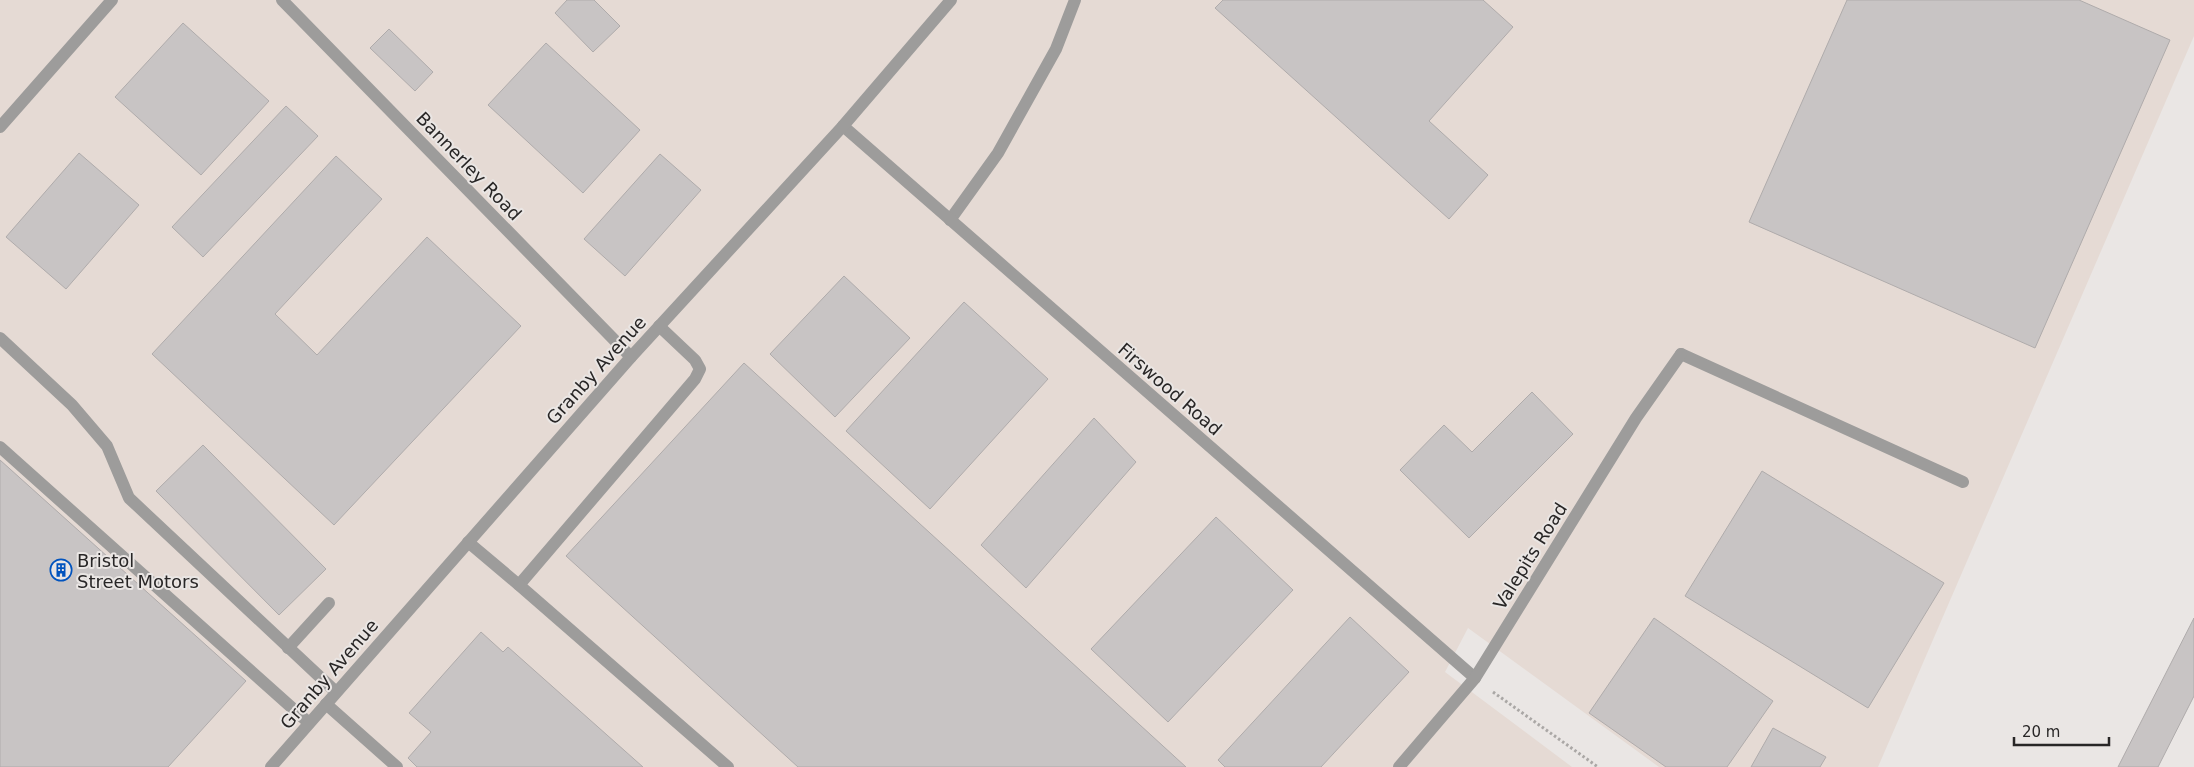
<svg xmlns="http://www.w3.org/2000/svg" width="2194" height="767" font-family="'DejaVu Sans',sans-serif">
  <style>
    .built { fill: #e5dad4 }
    .building { fill: #c8c4c4; stroke: #afabab }
    .lines { fill: none; stroke-linecap: round; stroke-linejoin: round }
    .path { stroke: #aaa7a5; stroke-width: 3; stroke-dasharray: 2.5 2.5; stroke-linecap: butt }
    .service { stroke: #9d9c9b; stroke-width: 12 }
    .minor { stroke: #9d9c9b; stroke-width: 12 }
    .labels { text-anchor: middle; dominant-baseline: central; stroke-width: 4; stroke-linejoin: round; paint-order: stroke }
    .street-label { font-size: 18px; fill: #282626; stroke: #eae6e4 }
    .poi-label { font-size: 18px; fill: #282626; stroke: #eae6e4; text-anchor: start }
  </style>
  <rect width="100%" height="100%" fill="#eae6e4"/>
  <!-- built -->
  <path class="built" d="M0,0h2194v36l-316,731h-219l-191,-139 -23,44 127,95h-1572z"/>
  <!-- building -->
  <g class="building">
    <path d="M567,0h27l26,26 -27,26 -38,-39z"/>
    <path d="M1223,0h260l30,27 -84,94 59,54 -39,44 -234,-211z"/>
    <path d="M1847,0h232l91,40 -135,308 -286,-126z"/>
    <path d="M183,23l86,78 -68,74 -86,-78z"/>
    <path d="M389,29l44,43 -18,19 -45,-43z"/>
    <path d="M546,43l94,87 -57,63 -95,-88z"/>
    <path d="M286,106l32,30 -115,121 -31,-30z"/>
    <path d="M79,153l60,52 -73,84 -60,-52z"/>
    <path d="M660,154l41,36 -76,86 -41,-37z"/>
    <path d="M336,156l46,43 -107,115 42,41 110,-118 94,89 -187,199 -182,-171z"/>
    <path d="M844,276l66,62 -75,79 -65,-63z"/>
    <path d="M964,302l84,77 -118,130 -84,-78z"/>
    <path d="M744,363l442,404h-388l-232,-211z"/>
    <path d="M1532,392l41,42 -104,104 -69,-68 44,-45 28,27z"/>
    <path d="M1094,418l42,44 -110,126 -45,-43z"/>
    <path d="M203,445l123,124 -47,46 -123,-124z"/>
    <path d="M0,460l246,221 -78,86h-168z"/>
    <path d="M1762,471l182,112 -76,125 -183,-112z"/>
    <path d="M1216,517l77,73 -125,132 -77,-73z"/>
    <path d="M1350,617l59,55 -88,95h-96l-7,-7z"/>
    <path d="M1654,618l119,83 -46,66h-61l-77,-54z"/>
    <path d="M2194,618v78l-36,71h-40z"/>
    <path d="M481,632l22,20 5,-5 135,120h-226l-9,-9 23,-26 -22,-19z"/>
    <path d="M1773,728l53,29 -6,10h-69z"/>
  </g>
  <g class="lines">
    <!-- path -->
    <path class="path" d="M1493,692l105,75"/>
    <!-- service -->
    <g class="service">
      <path d="M950,220l48,-67 58,-104 19,-49"/>
      <path d="M659,326l36,34 5,9 -5,10 -176,206 209,182"/>
      <path d="M0,338l72,67 35,41 22,52 207,194"/>
      <path d="M1681,354l282,128"/>
      <path d="M0,447l309,276"/>
      <path d="M468,542l51,43"/>
      <path d="M288,648l41,-45"/>
      <path d="M326,704l71,63"/>
    </g>
    <!-- minor -->
    <g class="minor">
      <path d="M282,0l349,357"/>
      <path d="M843,126l632,552"/>
      <path d="M0,127l112,-127"/>
      <path d="M271,767l360,-410 212,-231 108,-126"/>
      <path d="M1399,767l76,-89 161,-260 45,-64"/>
    </g>
  </g>
  <!-- icons -->
  <defs>
    <g id="building-ring" transform="scale(1.125)"><circle r="9.5" fill="#eae6e4" stroke="#0254be" stroke-width="1.5"/><path d="M-4-6H4V6H1V3H-1V6H-4ZM-2.5-4.3h1.7v1.8h-1.7ZM.8-4.3h1.7v1.8H.8ZM-2.5-1h1.7V.8h-1.7ZM.8-1h1.7V.8H.8Z" fill="#0254be"/></g>
  </defs>
  <g fill-rule="evenodd">
    <use href="#building-ring" x="61" y="570"/>
  </g>
  <g class="labels">
    <!-- street labels -->
    <g class="street-label">
      <text transform="translate(469 166) rotate(46)">Bannerley Road</text>
      <text transform="translate(596 370) rotate(-48)">Granby Avenue</text>
      <text transform="translate(1170 389) rotate(41)">Firswood Road</text>
      <text transform="translate(1530 556) rotate(-58)">Valepits Road</text>
      <text transform="translate(329 674) rotate(-49)">Granby Avenue</text>
    </g>
    <!-- poi labels -->
    <g class="poi-label">
      <text x="77" y="560">Bristol<tspan x="77" dy="21">Street Motors</tspan></text>
    </g>
  </g>
  <!-- scale -->
  <path d="M2014 737v8h95v-8" fill="none" stroke="#282626" stroke-width="2.5"/>
  <text x="2022" y="737" font-size="15" fill="#282626" stroke="#eae6e4" stroke-width="4" paint-order="stroke">20 m</text>
</svg>
